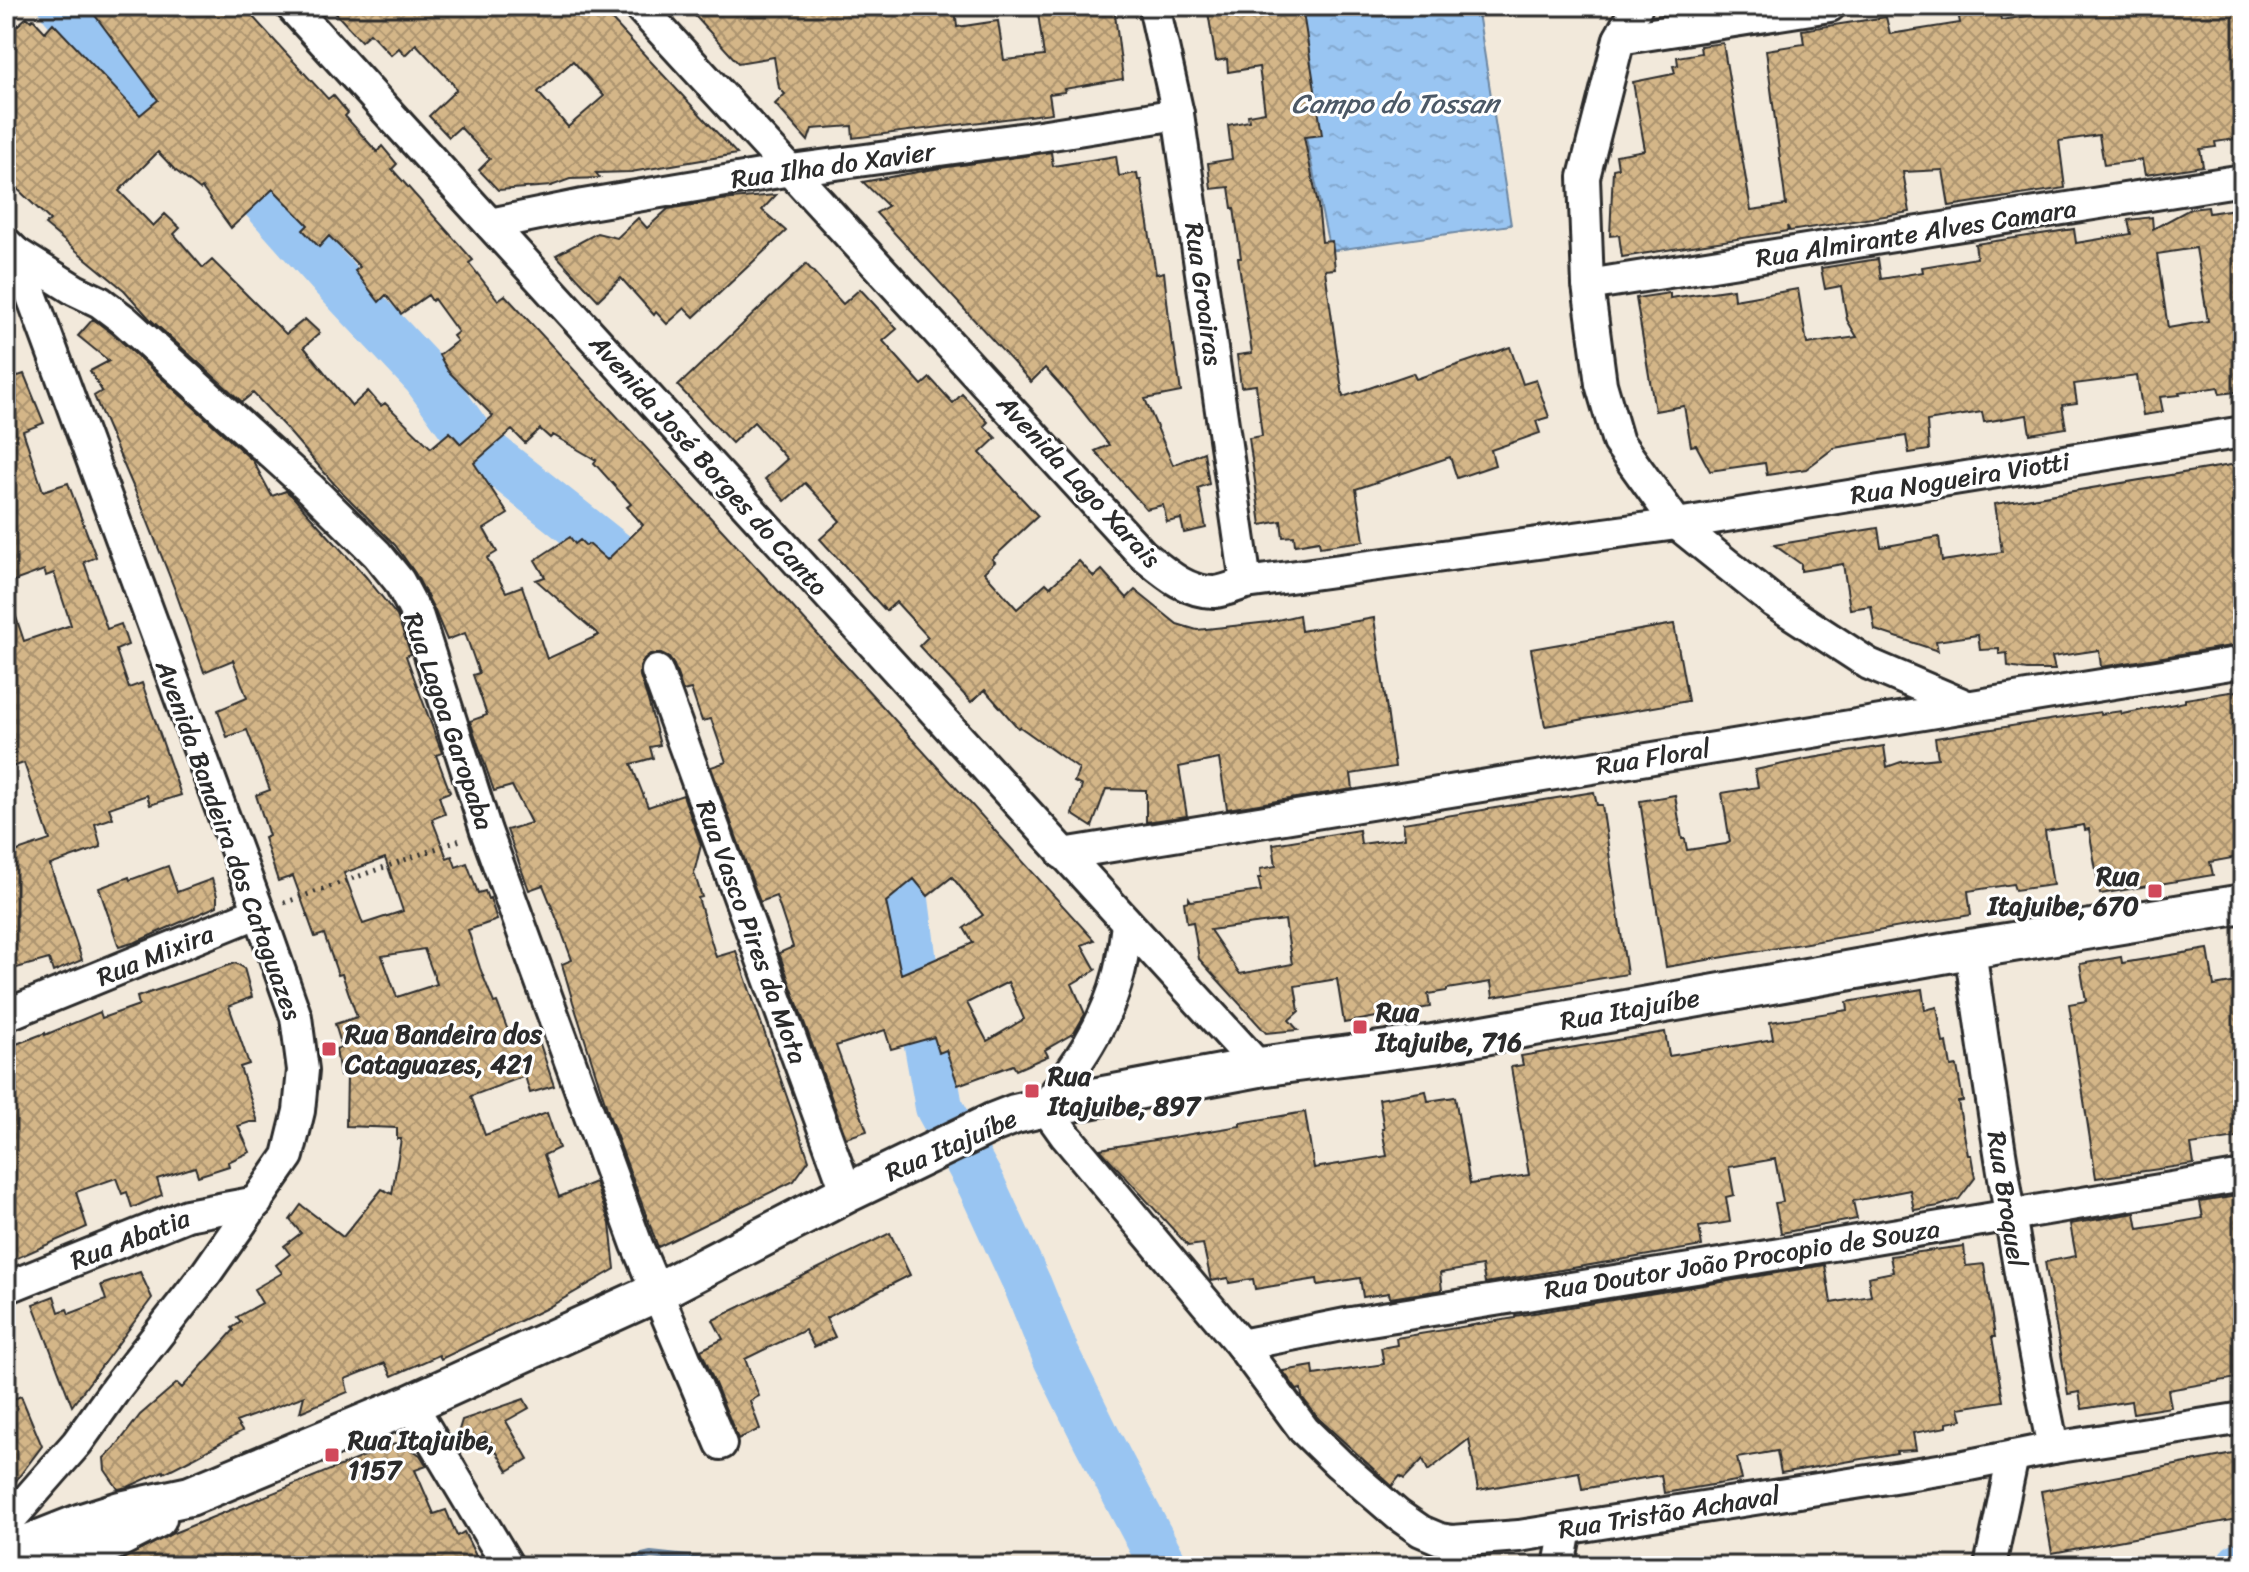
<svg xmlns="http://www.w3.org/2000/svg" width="2249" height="1572" font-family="Sriracha,sans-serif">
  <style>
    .water { fill: url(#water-ripples); stroke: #6d87a2; stroke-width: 2 }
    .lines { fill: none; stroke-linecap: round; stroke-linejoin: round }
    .stream { stroke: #6d87a2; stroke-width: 8 }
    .river { stroke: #99c5f2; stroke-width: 48 }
    .building { fill: url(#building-cross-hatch); stroke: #2b2b2b; stroke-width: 2; fill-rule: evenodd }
    .minor-casing { stroke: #2b2b2b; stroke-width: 36 }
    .major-casing { stroke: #2b2b2b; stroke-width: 44 }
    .path { stroke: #2b2b2b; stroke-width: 5; stroke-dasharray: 2 6; stroke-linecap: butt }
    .minor { stroke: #fff; stroke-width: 30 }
    .major { stroke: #fff; stroke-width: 38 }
    .poi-dot { fill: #d1495b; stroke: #fff; stroke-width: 3 }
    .labels { text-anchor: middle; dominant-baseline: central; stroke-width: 6; stroke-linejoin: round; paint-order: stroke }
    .street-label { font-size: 26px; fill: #2b2b2b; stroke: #fff }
    .poi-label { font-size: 26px; font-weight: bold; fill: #2b2b2b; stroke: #fff; text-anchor: start }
    .water-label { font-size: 28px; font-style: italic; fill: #4c5967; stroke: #fff }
  </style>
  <defs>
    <pattern id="water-ripples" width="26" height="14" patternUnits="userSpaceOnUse" patternTransform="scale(2)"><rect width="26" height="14" fill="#99c5f2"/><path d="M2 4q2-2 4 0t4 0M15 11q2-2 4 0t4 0" fill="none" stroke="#84a9d0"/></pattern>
    <pattern id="building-cross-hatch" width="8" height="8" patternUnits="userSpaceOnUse" patternTransform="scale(2)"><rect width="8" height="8" fill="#d4b688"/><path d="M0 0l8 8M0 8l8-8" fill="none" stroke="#ac946f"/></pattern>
  </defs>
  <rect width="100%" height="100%" fill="#f2e9db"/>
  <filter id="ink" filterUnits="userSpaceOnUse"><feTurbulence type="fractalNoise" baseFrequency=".0125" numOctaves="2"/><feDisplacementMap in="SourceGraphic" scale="16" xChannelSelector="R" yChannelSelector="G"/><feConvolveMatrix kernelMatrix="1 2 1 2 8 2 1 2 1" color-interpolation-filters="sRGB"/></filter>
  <g filter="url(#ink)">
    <!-- water -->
    <path class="water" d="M1278,6h199l34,219 -181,26z"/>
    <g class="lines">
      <!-- stream -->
      <path class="stream" d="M605,1566l46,-11 101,11"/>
      <!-- river -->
      <g class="river">
        <path d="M63,6l78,85 45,35 58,51 89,100 93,99 48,67 189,150"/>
        <path d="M876,827l28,65 8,63 27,152 42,77 47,102 29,72 40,81 67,127"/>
        <path d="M2240,1566l3,-1"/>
      </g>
    </g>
    <!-- building -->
    <g class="building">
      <path d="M88,6h155l85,93 5,-4 15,18 -3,3 32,36 5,-6 15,18 -5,5 81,91 -4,3 29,37 7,-5 265,287 324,358 -12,5 14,25 -24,14 13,30 -11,19 -29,17 3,6 -32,14 -3,-5 -55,20 -12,-35 -7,3 -5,-16 -43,12 -6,-19 -49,16 31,85 -21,7 -67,-185 14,-6 -17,-51 -16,6 -49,-135 15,-5 -15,-43 -9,2 -11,-32 -8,2 -9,-26 -5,-7 -8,-4h-11l-6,5 -4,8v9l8,24 12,45 -10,2 3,11 -22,6 17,43 35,-12 18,50 -7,28 8,24 -4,1 18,59 20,-6 73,209 -15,21 -136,66 -48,-129 -37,-116 -11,-38 10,-4 -14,-38 -15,-37 -14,5 -22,-60 24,-7 -19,-37 -18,5 -24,-70 17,-6 -14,-40 6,-2 -14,-40 -18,7 -13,-31 -19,-36 -20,-28 -59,-59 -51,-59 -32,-34 -11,9 -92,-83 -26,-29 -79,-65 5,-5 -44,-42v-142l21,-19 4,4 2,-2 12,13 8,-9 87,92 18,-15zM158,152l17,18 25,20 2,-2 29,40 42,-39 35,36 -5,5 16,17 10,-11 31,31 -5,4 24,31 7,-7 15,19 27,-19 4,6 2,-2 24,33 -5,4 4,5 -18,14 9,16 45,45 -32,28 -11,-12 -19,16 -46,-45 -4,3 -13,-15 -16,15 -48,-59 16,-14 -15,-14 -19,15 -74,-74 -9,8 -29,-34 6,-6 -15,-14 -12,12 -34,-35zM540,429l10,9 3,-3 43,25 -2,3 37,41 -4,3 16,18 -36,35 -18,-16 -3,2 -6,-6 -5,4 -5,-7 -35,23 10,17 -9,3 63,55 -52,24 -25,-73 -16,6 -19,-34 10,-6 -13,-23 24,-15 -34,-51 38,-33 13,13zM952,877l31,38 -19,13 9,15 -72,31 -15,-72 28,-23 14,17zM1008,982l16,37 -37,22 -20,-38z"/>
      <path d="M329,6h270l138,148 -106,18 -35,1 4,5 -30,1 -19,7 -53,4 -19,-20 11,-11 -30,-32 -11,10 -20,-21 27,-26 -3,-6 -37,-40 -11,11 -6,-7 -8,7 -21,-22 -9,8zM573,61l31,35 -36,31 -30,-35z"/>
      <path d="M686,6h244l1,5 24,-4 2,20 41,-6 6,39 40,-4 -7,-50h31l1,7 45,-7 9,73 -59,10 1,3 -16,2 3,19 -199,25 -1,-12 -40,3 -4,12 -33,-37 10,-10 -6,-6 -5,-31 -36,6z"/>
      <path d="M1207,6h95l20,129 -18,2 14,68 4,37 10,-1 3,28 -10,1 18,127 70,-24 3,6 94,-32 13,37 13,-4 13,37 -13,4 4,12 -49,17 4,15 -38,13 -7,-21 -94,32 8,52 -44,6 -1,-6 -24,4 -1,-9 -11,1 -2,-16 -20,4 -12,-87 13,-2 -6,-51 -15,2 -4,-32 15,-2 -14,-95h3l-7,-50h-2l-3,-21 -18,2 -3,-26 24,-4 -4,-34 21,-4 -1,-6 17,-3 -6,-45 -31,5 -1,-13 -11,2z"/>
      <path d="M1957,6h41l3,14 40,-6 -1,-8h203v132l-28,4 1,5 -16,2 3,17 -58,9 -3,-15 -38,5 -5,-30 -40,6 6,47 -116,18 -6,-36 -40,2 7,40 -120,19 -3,-5 1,5 -166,26 -3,-22 -9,1 3,-67 5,-1 -2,-13 29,-5 -12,-68 40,-8 2,-1 -2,-7 5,-1 -1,-8 24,-4 -1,-7 23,-3 28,167 35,-5 -20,-155 38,-6 -2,-14 84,-13 4,17 70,-11z"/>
      <path d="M1051,152l2,14 63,-10 3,20 18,-3 1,7h3l15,94 8,-2 8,74 2,-1 7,47 -36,7 28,66 31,-13 5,32 -11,4 8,40 -22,5 -3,-14 -14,3 -4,-17 -17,4 -51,-58 14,-6 -38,-48 -26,-29 -14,14 -155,-169 12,-7 -25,-24 71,-13z"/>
      <path d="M776,195l-14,15 24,21 -92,86 -9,-9 -18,16 -11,-12 -2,3 -33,-37 -23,22 -42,-45 41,-22 20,5 21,-20 9,10 21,-19 53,-9z"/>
      <path d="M2208,207l1,6 26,-4 1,4 7,-2v180l-23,3 -2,-7 -39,6 1,2 -20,2 3,15 -20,3 -6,-39 -63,8 3,19 -15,2 4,23 -36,6 -3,-19 -43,7 -2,-10 -55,9 2,29 -20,3 -3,-17 -72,12 -28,21 -39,6 -2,-12 -55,8 -14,-26 -5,1 -7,-40 -29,5 -19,-113 34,-5v5l63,-9 1,11 64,-11 9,55 50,-7 -10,-17 -6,-34 -16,3 -4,-21 57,-9 3,20 42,-7 -1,-5 55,-9 -2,-14 99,-15 2,14 55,-9 -3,-14 24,-3 1,12 37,-20zM2196,248l12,73 -40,7 -11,-74z"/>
      <path d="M806,264l37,40 17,-15 37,40 -14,12 39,44 8,-7 23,25 9,-9 26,28 -4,4 12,12 -16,15 58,63 -46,43 3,3 -11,10 33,37 29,-26 4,4 29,-26 15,16 8,-7 25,28 8,-8 42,34 20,6 72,-8 30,-7 2,16 73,-13 21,149 -44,7 2,15 -126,20 -8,-50 -40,8 8,49 -41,6v-32l-40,-1 -14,38 -20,-13 10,-28 -8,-4 5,-13 -59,-42 -2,1 -33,-38 -14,12 -52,-56 9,-9 -32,-35 -10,9 -66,-72 20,-18 -14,-16 -21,-22 -20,18 -20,-22 22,-20 -33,-37 -22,21 -54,-57z"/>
      <path d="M93,319l20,15 140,127 19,35 14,-5 6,5 74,81 31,39 14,38 -5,2 36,97 -6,2 14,37 -11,4 6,18 -13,5 15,39 5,-2 4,11 11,-4 11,30 7,-2 3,8 2,-1 7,22 -29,10 12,38 14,35 3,-1 15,39 24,-9 18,54 -24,7 -5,-17 -54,20 14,39 62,-22 12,35 -15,7 15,42 36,-15 15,42 5,45 -68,39 -106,51 -2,-4 -47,21 -7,-13 -40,16 3,13 -48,20 4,-16 -68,26 6,9 -45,25 -33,17 -1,-2 -35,16 -10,2 -13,-19 -1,-12 10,-9 26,-34 37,-32 5,5 52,-58 -2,-2 9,-6 -4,-5 25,-14 -8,-14 28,-16 -6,-8 14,-11 -6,-8 17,-13 -11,-13 11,-15 42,32 39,-48 10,5 9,-55h-4v-11l-51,-2 1,-52 -7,2 -4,-27 6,-2 -7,-23 22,-7 -15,-43 -4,1 -14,-41 -9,3 -22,-61 -15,5 -14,-43 5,-2 -13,-41 14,-5 -23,-60 -20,7 -9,-27 29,-12 -14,-38 -29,12 -29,-82 -33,-83 -48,-111 8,-5 -12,-20 19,-10 -31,-25zM385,858l18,53 -40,13 -19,-51zM424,949l13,35 -40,13 -15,-41z"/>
      <path d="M24,374l20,49 -21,8 20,60 25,-8 28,74 -12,5 23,67 14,-5 7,21 -12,5 13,38 13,-5 39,112 -31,10 -3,-10 -38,13 4,10 -18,6 6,23 -51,18 32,95 -29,12 -4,-13 -43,12v-116l44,-15 -26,-77 -18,6v-169l4,-1 14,42 47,-16 -17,-52 -8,3 -2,-6 -38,14v-204z"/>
      <path d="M2243,463v36l-11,3 11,82v60l-142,23 -2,-17 -47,7 3,13h-28l-19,-3 -1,-14 -8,1v-5l-19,1 -2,-15 -42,6 2,10 -63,-21 -4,-24 -21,3 -7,-45 -42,7v-7l-27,-19 104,-17 3,19 58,-10 3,24 60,-9 -7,-48z"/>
      <path d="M1674,624l14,77 -143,25 -14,-77z"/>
      <path d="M2243,690v166l-33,6 3,13 -113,19 -11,-65 -4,1 -1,-5 -39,6 8,54 -38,5 -2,-6 -45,7 3,24 -305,52 -26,-166 35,-6 7,44h3l2,11 39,-6 4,-2 -8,-49 36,-6 -3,-17 51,-11 78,-13 3,21 14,-5 37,-4 -3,-20 165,-26 1,2 20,-3 1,3 63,-12v-3z"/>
      <path d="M1594,792l3,13h5l25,169 -134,23 -2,-15 -44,7v2l-19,3 2,13 -86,16 -7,-44 -42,7 4,25 -10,9 9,10 -32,3 -67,-74 -6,-37 -6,1 -3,-21 5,-1v-3l2,3 70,-10 -3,-13h3l-1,-9 16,-3 -3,-22 86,-14 2,14 44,-6 -2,-15zM1285,920l7,44 -52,10 -30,-44z"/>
      <path d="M168,866l9,26 35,-13 5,17v10l-81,36 -17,5 -20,-59 30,-11 1,3z"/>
      <path d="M2208,949l6,37 29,-5v156l-52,8 3,19 -98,14 -27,-174 17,-3 -6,-37 41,-7 1,6z"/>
      <path d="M235,963l9,5 8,29 -23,9 20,58 -9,3 18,55h-8l-12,4 12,26 -22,10 1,4 -31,10 -3,-9 -38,12 5,16 -30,13 -5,-16 -5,2 -6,-16 -40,14 11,35 -81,36v-215l39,-15v2l55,-23 2,6 37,-13 -2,-8z"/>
      <path d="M1922,989l3,21 12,-3 6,36 4,-1 4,25 6,-1 6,35 -5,1 10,53h3l4,23 -16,21 -20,7 -25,4 -4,-20 -57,11 4,18 -76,14 -6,-30 8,-1 -8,-43 -46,8 5,28 -8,2 4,25 -31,5 3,19 -217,37 -3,-17 -42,7 2,17 -52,8 -1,-5 -26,4 -3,-19 -42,7 -1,-6 -62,10 -2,-10 -24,4 -1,-5 -17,3 -8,-37 -15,2 -88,-97 140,-23v-3l65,-11 9,56 73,-12 -5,-27h2l-5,-30 47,-8 2,10 27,-4 15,87 59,-9 -18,-108 12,-2 -2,-9 144,-24 4,24 60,-10v1l44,-8 -3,-17 78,-12 -1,-8z"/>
      <path d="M2243,1195v182l-75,13 3,17 -38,6 -2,-12 -49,8 -3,-17 -11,2 -23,-132 31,-6 -6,-32 65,-11 3,16 25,-4 40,-7 -3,-16z"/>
      <path d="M890,1233l20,42 -84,43 9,19 -21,10 -9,-17 -60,29 14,37 -9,5 10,28 -22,10 -37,-89 22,-11 -10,-19z"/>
      <path d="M1964,1246l2,20 18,-2 11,73h-3l11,64 -44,7 3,12 -15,3v4l-34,6 3,17 -20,1 1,2 -116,20 -4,-22 -40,7 5,22 -78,13 -3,-18 -79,14 -3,-17 -101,18 -9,-51 -41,32 -5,-12 -19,20 -4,-3 -8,10 -74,-68 -16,-21 -1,-8 -4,1 -14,-19 30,-5 1,9 70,-11 -3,-16 16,-3 -1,-7 119,-20v-2l310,-51 6,38 40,-7 -3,-19 25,-5 -3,-16z"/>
      <path d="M140,1272l12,26 -80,108 -39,-102 21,-8 5,16 8,-3 2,5 37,-14 -5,-15z"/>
      <path d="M21,1396l21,50 -36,48v-92z"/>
      <path d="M524,1399l5,9 -23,13 22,38 -20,12 -23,-38 -26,16 -4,-6 7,-23z"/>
      <path d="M397,1443l11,4 12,8 7,11 -12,4 19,44 12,-4 11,26 7,-4 17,34h-372l62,-32z"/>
      <path d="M2238,1453l5,21v44l-191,35 -11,-62z"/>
    </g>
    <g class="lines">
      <!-- minor casing -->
      <g class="minor-casing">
        <g id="minor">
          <path d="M291,6l968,1061"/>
          <path d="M639,6l503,548c21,17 44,39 73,38 10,-1 21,-6 31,-9l431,-59 566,-92"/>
          <path d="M1154,6l24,108 68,469"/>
          <path d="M1637,6l-18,33 -35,138 4,108 13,99 17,58 59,82 97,78 95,62 98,42"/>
          <path d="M1619,39l211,-33"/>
          <path d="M490,224l93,-19 208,-35 236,-32 151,-24"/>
          <path d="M6,243l10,10 243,659 37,105 7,53 -4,41 -11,45 -81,116 -90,115 -40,56 -71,81"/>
          <path d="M16,253l59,37 25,12 24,18 187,169 66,65 22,27 19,36 68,214 151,414 84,199"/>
          <path d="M1588,285l655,-105"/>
          <path d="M657,671l190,522"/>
          <path d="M1063,854l1180,-192"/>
          <path d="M1127,924c-2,16 -4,33 -8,49 -13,52 -42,91 -74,134l20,28 176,210 63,85 35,34 59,51 23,16 19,8 12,2 67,-5 445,-70 89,-18 190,-30"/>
          <path d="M1970,949c23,167 49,333 83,499"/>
          <path d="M6,1015l253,-103"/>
          <path d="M6,1288l181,-73 70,-13"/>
          <path d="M1241,1345l110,-22 345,-55 547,-92"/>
          <path d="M411,1404l97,162"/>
          <path d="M1559,1566l7,-37"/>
          <path d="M1990,1566l23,-110"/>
        </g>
      </g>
      <!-- major casing -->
      <g class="major-casing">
        <g id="major">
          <path d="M6,1553l76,-30 38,-12 70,-15 221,-92 246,-112 190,-99 145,-70 23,-9 30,-7 214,-40 174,-23 537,-95 273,-45"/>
          <path d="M50,1566l62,-25 45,-23"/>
        </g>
      </g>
      <!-- path -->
      <path class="path" d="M284,903l179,-64"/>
      <!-- minor -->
      <use href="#minor" class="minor"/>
      <!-- major -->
      <use href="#major" class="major"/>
    </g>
  </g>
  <!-- markers -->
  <g class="poi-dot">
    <rect x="2147" y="883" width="16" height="16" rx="4"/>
    <rect x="1352" y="1019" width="16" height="16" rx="4"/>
    <rect x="321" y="1041" width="16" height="16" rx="4"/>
    <rect x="1024" y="1083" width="16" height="16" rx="4"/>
    <rect x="324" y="1447" width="16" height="16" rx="4"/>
  </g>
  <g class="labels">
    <!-- street labels -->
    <g class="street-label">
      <text transform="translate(833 165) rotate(-8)">Rua Ilha do Xavier</text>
      <text transform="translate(1916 233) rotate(-9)">Rua Almirante Alves Camara</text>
      <text transform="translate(1204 294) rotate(82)">Rua Groairas</text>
      <text transform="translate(709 465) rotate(48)">Avenida José Borges do Canto</text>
      <text transform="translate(1960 478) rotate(-9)">Rua Nogueira Viotti</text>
      <text transform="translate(1079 481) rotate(47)">Avenida Lago Xarais</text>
      <text transform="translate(449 721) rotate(71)">Rua Lagoa Garopaba</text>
      <text transform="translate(1653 757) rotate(-9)">Rua Floral</text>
      <text transform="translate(229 840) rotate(70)">Avenida Bandeira dos Cataguazes</text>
      <text transform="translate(752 932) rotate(70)">Rua Vasco Pires da Mota</text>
      <text transform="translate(155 955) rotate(-22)">Rua Mixira</text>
      <text transform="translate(1630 1009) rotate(-10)">Rua Itajuíbe</text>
      <text transform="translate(951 1145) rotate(-24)">Rua Itajuíbe</text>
      <text transform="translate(2007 1199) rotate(81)">Rua Broquel</text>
      <text transform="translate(130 1239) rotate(-21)">Rua Abatia</text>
      <text transform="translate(1742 1259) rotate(-9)">Rua Doutor João Procopio de Souza</text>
      <text transform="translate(1669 1512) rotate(-9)">Rua Tristão Achaval</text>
    </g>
    <!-- poi labels -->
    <g class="poi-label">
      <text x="2139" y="876" text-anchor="end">Rua<tspan x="2139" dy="30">Itajuibe, 670</tspan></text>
      <text x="1376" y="1012">Rua<tspan x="1376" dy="30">Itajuibe, 716</tspan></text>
      <text x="345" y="1034">Rua Bandeira dos<tspan x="345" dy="30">Cataguazes, 421</tspan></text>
      <text x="1048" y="1076">Rua<tspan x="1048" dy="30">Itajuibe, 897</tspan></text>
      <text x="348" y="1440">Rua Itajuibe,<tspan x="348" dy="30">1157</tspan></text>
    </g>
    <!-- water labels -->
    <g class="water-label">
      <text x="1395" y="103">Campo do Tossan</text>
    </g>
  </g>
  <!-- margin -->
  <rect width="2249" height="1572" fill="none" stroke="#fff" stroke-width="32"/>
  <rect x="16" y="16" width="2217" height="1540" fill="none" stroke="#2b2b2b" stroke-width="3" filter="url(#ink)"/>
</svg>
